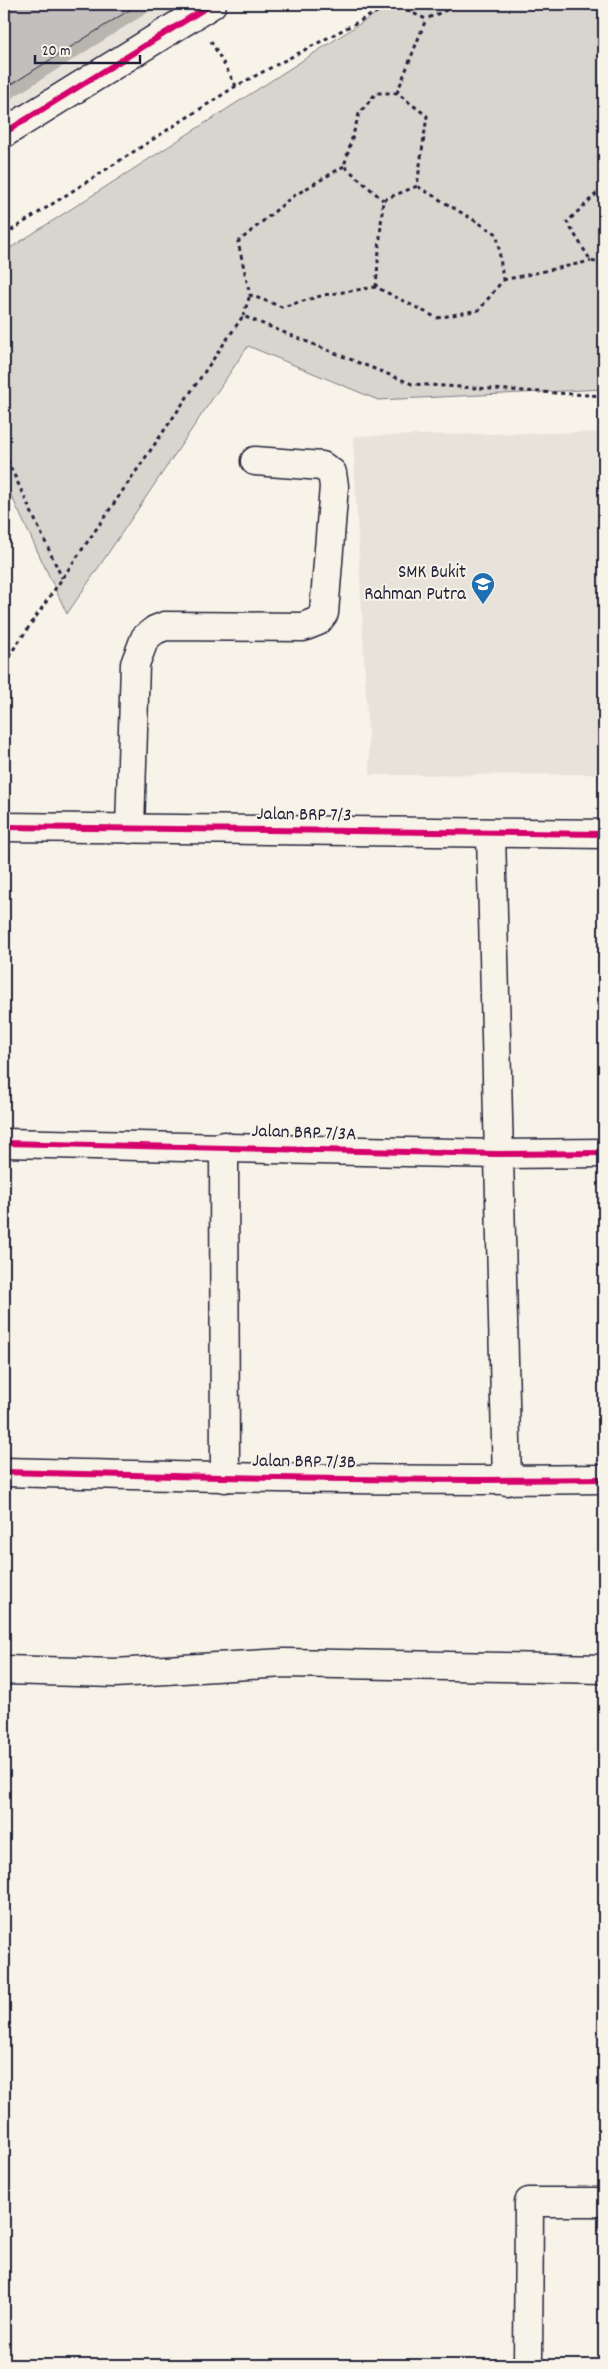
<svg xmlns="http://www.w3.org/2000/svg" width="608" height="2369" font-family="Dekko,sans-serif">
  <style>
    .built { fill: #e7e3db }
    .green { fill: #d8d5cf; stroke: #7d7c85 }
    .shadow { fill: #0003 }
    .building { fill: #c2bfbd; stroke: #22223b }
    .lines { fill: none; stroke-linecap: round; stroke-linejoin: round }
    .minor-casing { stroke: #22223b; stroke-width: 31 }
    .path { stroke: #22223b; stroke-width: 3; stroke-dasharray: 4 4; stroke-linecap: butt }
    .minor { stroke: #f7f3e8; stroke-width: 28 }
    .cycleway-casing { stroke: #f7f3e8; stroke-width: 9 }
    .cycleway { stroke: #d6006c; stroke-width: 6 }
    .labels { text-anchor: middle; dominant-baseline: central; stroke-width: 4; stroke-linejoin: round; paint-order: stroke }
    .poi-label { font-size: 19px; fill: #22223b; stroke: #f7f3e8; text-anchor: end }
    .street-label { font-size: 19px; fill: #22223b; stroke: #f7f3e8 }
  </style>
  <rect width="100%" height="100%" fill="#f7f3e8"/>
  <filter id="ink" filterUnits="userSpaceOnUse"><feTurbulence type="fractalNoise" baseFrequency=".02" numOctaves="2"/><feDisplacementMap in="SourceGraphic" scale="10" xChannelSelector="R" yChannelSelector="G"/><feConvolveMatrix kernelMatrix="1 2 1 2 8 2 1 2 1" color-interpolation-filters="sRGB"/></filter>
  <g filter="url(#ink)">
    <!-- built -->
    <g class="built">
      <path d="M4,4h180l-180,112z"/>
      <path d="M604,432v342l-234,1 -17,-339z"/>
    </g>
    <!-- green -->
    <path class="green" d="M386,4h218v385l-226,11 -130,-54 -181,268 -63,-134v-228l382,-245z"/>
    <!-- shadow -->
    <path class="shadow" d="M4,4h157l-157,99z"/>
    <!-- building -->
    <path class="building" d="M4,4h135l-135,85z"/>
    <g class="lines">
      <!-- minor casing -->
      <g class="minor-casing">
        <g id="minor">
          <path d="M4,133l208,-129"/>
          <path d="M4,827l600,7"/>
          <path d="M130,829l5,-165 10,-26 10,-8 10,-4 138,1 15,-6 6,-8 10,-127 -2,-13 -10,-7 -67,-5"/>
          <path d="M491,834l16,647"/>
          <path d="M4,1143l494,11 106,-1"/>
          <path d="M224,1146l1,332"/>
          <path d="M4,1472c200,5 400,10 600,7"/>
          <path d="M4,1670l111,3 169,-10 320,6"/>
          <path d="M528,2365l1,-163h75"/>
        </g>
      </g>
      <!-- path -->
      <g class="path">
        <path d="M392,4l34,15 34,-15"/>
        <path d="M211,41l25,45"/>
        <path d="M397,93l29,-74"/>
        <path d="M344,166l-52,31 -54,45 12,53 32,12 42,-12 52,-8 61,31 42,-8 24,-30 -6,-46 -80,-48"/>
        <path d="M604,190l-8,4 -29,28 24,39 13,3"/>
        <path d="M4,235l232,-149 156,-82"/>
        <path d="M503,280l88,-19"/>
        <path d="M376,287l7,-87 34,-14 10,-70 -30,-23h-21l-17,21 -15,52 39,34"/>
        <path d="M243,316l7,-21"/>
        <path d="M4,453l58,125"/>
        <path d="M4,663l239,-347 169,68 192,12"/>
      </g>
      <!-- minor -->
      <use href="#minor" class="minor"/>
      <!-- cycleway casing -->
      <g class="cycleway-casing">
        <g id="cycleway">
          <path d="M4,133l208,-129"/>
          <path d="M4,827l600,7"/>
          <path d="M4,1143l494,11 106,-1"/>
          <path d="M4,1472c200,5 400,10 600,7"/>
        </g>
      </g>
      <!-- cycleway -->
      <use href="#cycleway" class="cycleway"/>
    </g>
  </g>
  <!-- icons -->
  <defs>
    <g id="school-pin" transform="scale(1.25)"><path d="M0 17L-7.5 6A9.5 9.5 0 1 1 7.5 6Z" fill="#1f6fb2" stroke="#f7f3e8"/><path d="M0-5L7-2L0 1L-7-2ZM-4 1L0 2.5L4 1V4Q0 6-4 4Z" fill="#fff"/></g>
  </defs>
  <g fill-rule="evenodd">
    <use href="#school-pin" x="483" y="584"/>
  </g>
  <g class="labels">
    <!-- poi labels -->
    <g class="poi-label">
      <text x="466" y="573">SMK Bukit<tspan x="466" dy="22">Rahman Putra</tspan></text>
    </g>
    <!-- street labels -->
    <g class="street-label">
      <text transform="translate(304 816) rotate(1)">Jalan BRP 7/3</text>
      <text transform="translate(304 1134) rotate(2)">Jalan BRP 7/3A</text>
      <text transform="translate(304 1463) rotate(1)">Jalan BRP 7/3B</text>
    </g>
  </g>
  <!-- margin -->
  <rect width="608" height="2369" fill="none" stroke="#f7f3e8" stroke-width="20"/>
  <rect x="10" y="10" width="588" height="2349" fill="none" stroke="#22223b" stroke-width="2" filter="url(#ink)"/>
  <!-- scale -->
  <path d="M35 55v8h105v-8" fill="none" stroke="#22223b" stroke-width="2.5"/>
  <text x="42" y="55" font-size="15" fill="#22223b" stroke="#f7f3e8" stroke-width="4" paint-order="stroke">20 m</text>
</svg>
